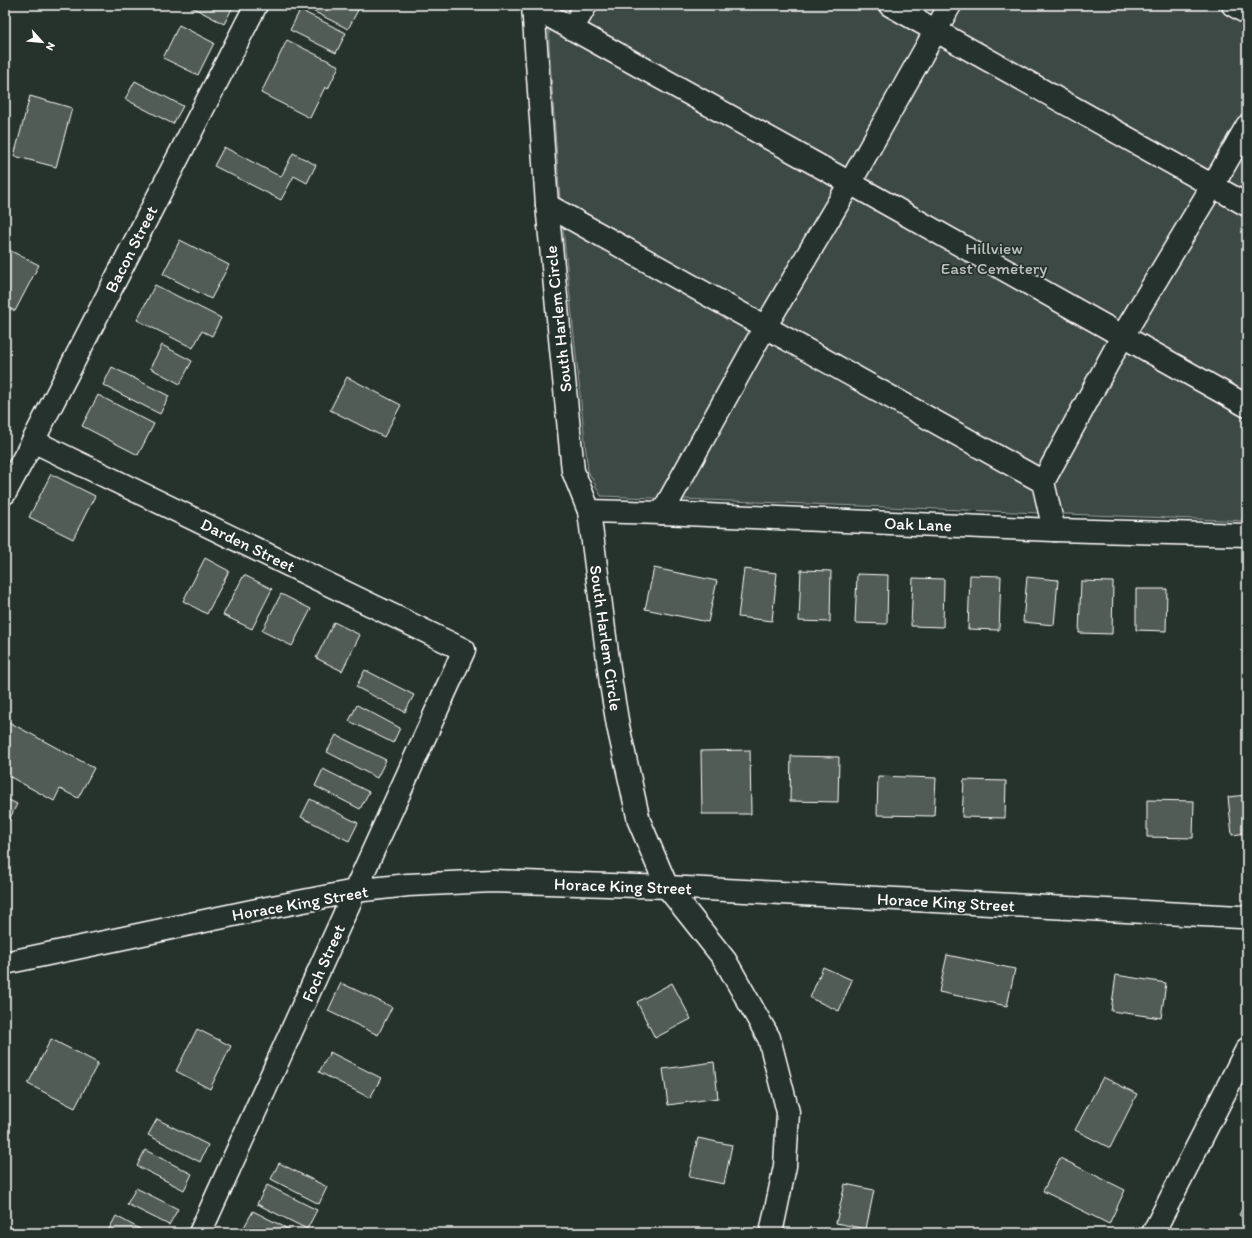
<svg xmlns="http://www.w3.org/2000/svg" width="1252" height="1238" font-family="Itim,sans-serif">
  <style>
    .green { fill: #3e4944; stroke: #9ea4a2 }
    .building { fill: #515c57; stroke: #fff }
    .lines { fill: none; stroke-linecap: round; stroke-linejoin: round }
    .minor-casing { stroke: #fff; stroke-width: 25 }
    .minor { stroke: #26332d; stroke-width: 22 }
    .labels { text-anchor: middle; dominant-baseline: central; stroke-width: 3.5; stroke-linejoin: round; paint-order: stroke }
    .park-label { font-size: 17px; fill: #bbbfbe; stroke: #26332d }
    .street-label { font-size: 17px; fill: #fff; stroke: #26332d }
  </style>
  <rect width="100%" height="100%" fill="#26332d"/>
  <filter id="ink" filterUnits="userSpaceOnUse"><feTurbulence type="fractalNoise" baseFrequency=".025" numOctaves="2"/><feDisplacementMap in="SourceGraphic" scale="8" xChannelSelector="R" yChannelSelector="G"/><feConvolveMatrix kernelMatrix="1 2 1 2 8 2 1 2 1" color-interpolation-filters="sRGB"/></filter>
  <g filter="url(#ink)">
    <!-- green -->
    <path class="green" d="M549,5h698v516l-646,-25 -13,-25 -28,-271 -11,-154z"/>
    <!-- building -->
    <g class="building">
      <path d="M191,5h43l-10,19 -34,-18z"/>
      <path d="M303,5h49l7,3 -11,21 -45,-23z"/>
      <path d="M300,10l46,23 -10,20 -46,-23z"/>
      <path d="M179,25l35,18 -16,32 -35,-17z"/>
      <path d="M287,40l52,26 -11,23 -3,-2 -15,31 -49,-25z"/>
      <path d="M135,81l48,25 -10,18 -48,-25z"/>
      <path d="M30,96l42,12 -16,59 -42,-11z"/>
      <path d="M224,147l57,30 12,-24 23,12 -9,18 -13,-7 -13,24 -67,-34z"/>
      <path d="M180,240l49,25 -18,34 -48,-25z"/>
      <path d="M5,248l34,17 -24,46 -10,-5z"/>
      <path d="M155,285l66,33 -9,18 -10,-5 -9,17 -56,-28z"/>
      <path d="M162,345l30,16 -12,23 -30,-16z"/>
      <path d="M112,367l57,29 -9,18 -57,-29z"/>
      <path d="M347,377l54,28 -17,32 -54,-27z"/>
      <path d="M98,395l56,29 -16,31 -56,-29z"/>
      <path d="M51,474l44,22 -22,43 -44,-22z"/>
      <path d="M205,558l24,13 -22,43 -24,-13z"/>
      <path d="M654,568l63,13 -9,41 -63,-13z"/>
      <path d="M744,569l33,4 -5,48 -34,-4z"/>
      <path d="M801,570l30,1 -1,51 -31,-1z"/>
      <path d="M857,574l31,1 -1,49 -32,-1z"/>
      <path d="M244,575l28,14 -20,40 -29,-14z"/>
      <path d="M970,575l31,1 -2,54 -31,-1z"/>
      <path d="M1027,577l31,3 -4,45 -31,-3z"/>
      <path d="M913,578l31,1 -1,48 -32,-1z"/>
      <path d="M1081,581l32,1 -1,52 -33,-1z"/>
      <path d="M1136,589h31l-1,42 -30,-1z"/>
      <path d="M281,594l30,15 -19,37 -30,-15z"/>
      <path d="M334,622l26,13 -18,36 -26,-13z"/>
      <path d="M365,670l49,25 -9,17 -49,-25z"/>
      <path d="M357,705l43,23 -7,15 -44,-22z"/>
      <path d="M5,720l89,48 -16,30 -18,-9 -6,12 -49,-27z"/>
      <path d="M336,735l50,25 -9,18 -50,-26z"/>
      <path d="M750,750l1,64h-49l-1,-63z"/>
      <path d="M791,756l48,1 -1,45 -48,-1z"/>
      <path d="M323,769l46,23 -9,17 -45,-23z"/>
      <path d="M878,776l58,2 -2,38 -57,-1z"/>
      <path d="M964,780l42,1 -1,37 -43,-1z"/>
      <path d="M1247,795v38l-15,2 -4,-38z"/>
      <path d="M5,798l12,6 -12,24z"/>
      <path d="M310,799l48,24 -9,18 -48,-24z"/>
      <path d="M1147,800l47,1 -1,37 -46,-1z"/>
      <path d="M947,955l68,14 -8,37 -68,-14z"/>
      <path d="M823,967l29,13 -13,31 -29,-13z"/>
      <path d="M1116,975l50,8 -5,35 -50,-7z"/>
      <path d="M341,983l51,24 -14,28 -50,-24z"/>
      <path d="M672,983l19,36 -36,19 -18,-36z"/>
      <path d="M197,1029l34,17 -21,43 -34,-18z"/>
      <path d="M51,1039l47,24 -23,45 -47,-24z"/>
      <path d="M330,1052l51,26 -11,20 -51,-26z"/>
      <path d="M714,1062l4,36 -50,7 -5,-36z"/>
      <path d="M1103,1077l34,17 -27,54 -35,-18z"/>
      <path d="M157,1119l51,26 -8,17 -52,-27z"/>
      <path d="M698,1138l34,7 -8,39 -35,-7z"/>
      <path d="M145,1150l47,24 -8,16 -47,-24z"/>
      <path d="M1060,1158l65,32 -16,34 -66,-33z"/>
      <path d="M279,1163l48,24 -8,17 -48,-25z"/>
      <path d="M845,1184l29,6 -8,39 -30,-6z"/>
      <path d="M267,1185l50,25 -10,19 -50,-25z"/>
      <path d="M136,1188l42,21 -9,16 -42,-21z"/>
      <path d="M1247,1199v21l-8,-5z"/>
      <path d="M253,1211l43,22h-46l-7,-4z"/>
      <path d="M116,1216l31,17h-35l-4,-2z"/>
    </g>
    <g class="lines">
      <!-- minor casing -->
      <g class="minor-casing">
        <g id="minor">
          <path d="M533,5l14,200 26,266 16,40 22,173 7,42 21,95 28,66 58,73 44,78 19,74 -3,54 -14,67"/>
          <path d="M890,5l357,200"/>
          <path d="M1233,5l14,8"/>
          <path d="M533,7l317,176 397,223"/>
          <path d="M572,29l14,-24"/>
          <path d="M547,205l496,277"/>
          <path d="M33,441l431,209 -264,583"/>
          <path d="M5,493l28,-52 223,-436"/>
          <path d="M589,511l73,2 392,17 193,5"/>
          <path d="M662,513l103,-186 85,-144 100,-178"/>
          <path d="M1054,530l-11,-48 79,-145 91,-152 34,-59"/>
          <path d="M5,963l247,-52 103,-20 53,-6 84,-4 175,6 573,30 7,-1"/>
          <path d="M1153,1233l94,-184"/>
        </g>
      </g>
      <!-- minor -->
      <use href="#minor" class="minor"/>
    </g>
  </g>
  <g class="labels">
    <!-- park labels -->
    <g class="park-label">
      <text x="994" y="248">Hillview<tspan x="994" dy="20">East Cemetery</tspan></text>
    </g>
    <!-- street labels -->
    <g class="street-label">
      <text transform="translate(131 249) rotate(-63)">Bacon Street</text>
      <text transform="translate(558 319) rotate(-96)">South Harlem Circle</text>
      <text transform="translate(918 524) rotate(2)">Oak Lane</text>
      <text transform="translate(248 545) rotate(26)">Darden Street</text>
      <text transform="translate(606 638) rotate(82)">South Harlem Circle</text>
      <text transform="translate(623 886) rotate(2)">Horace King Street</text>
      <text transform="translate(946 902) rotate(3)">Horace King Street</text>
      <text transform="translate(300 903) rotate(-10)">Horace King Street</text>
      <text transform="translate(323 963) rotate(-66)">Foch Street</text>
    </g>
  </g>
  <!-- margin -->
  <rect width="1252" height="1238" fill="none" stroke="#26332d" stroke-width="20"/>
  <rect x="10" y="10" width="1232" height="1218" fill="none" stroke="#fff" stroke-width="1.5" filter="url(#ink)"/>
  <!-- north arrow -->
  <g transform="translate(42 42) rotate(117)" stroke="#26332d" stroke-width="3" paint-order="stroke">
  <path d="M0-3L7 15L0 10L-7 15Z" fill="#ffffff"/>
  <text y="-6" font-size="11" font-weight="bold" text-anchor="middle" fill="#ffffff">N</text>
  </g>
</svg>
